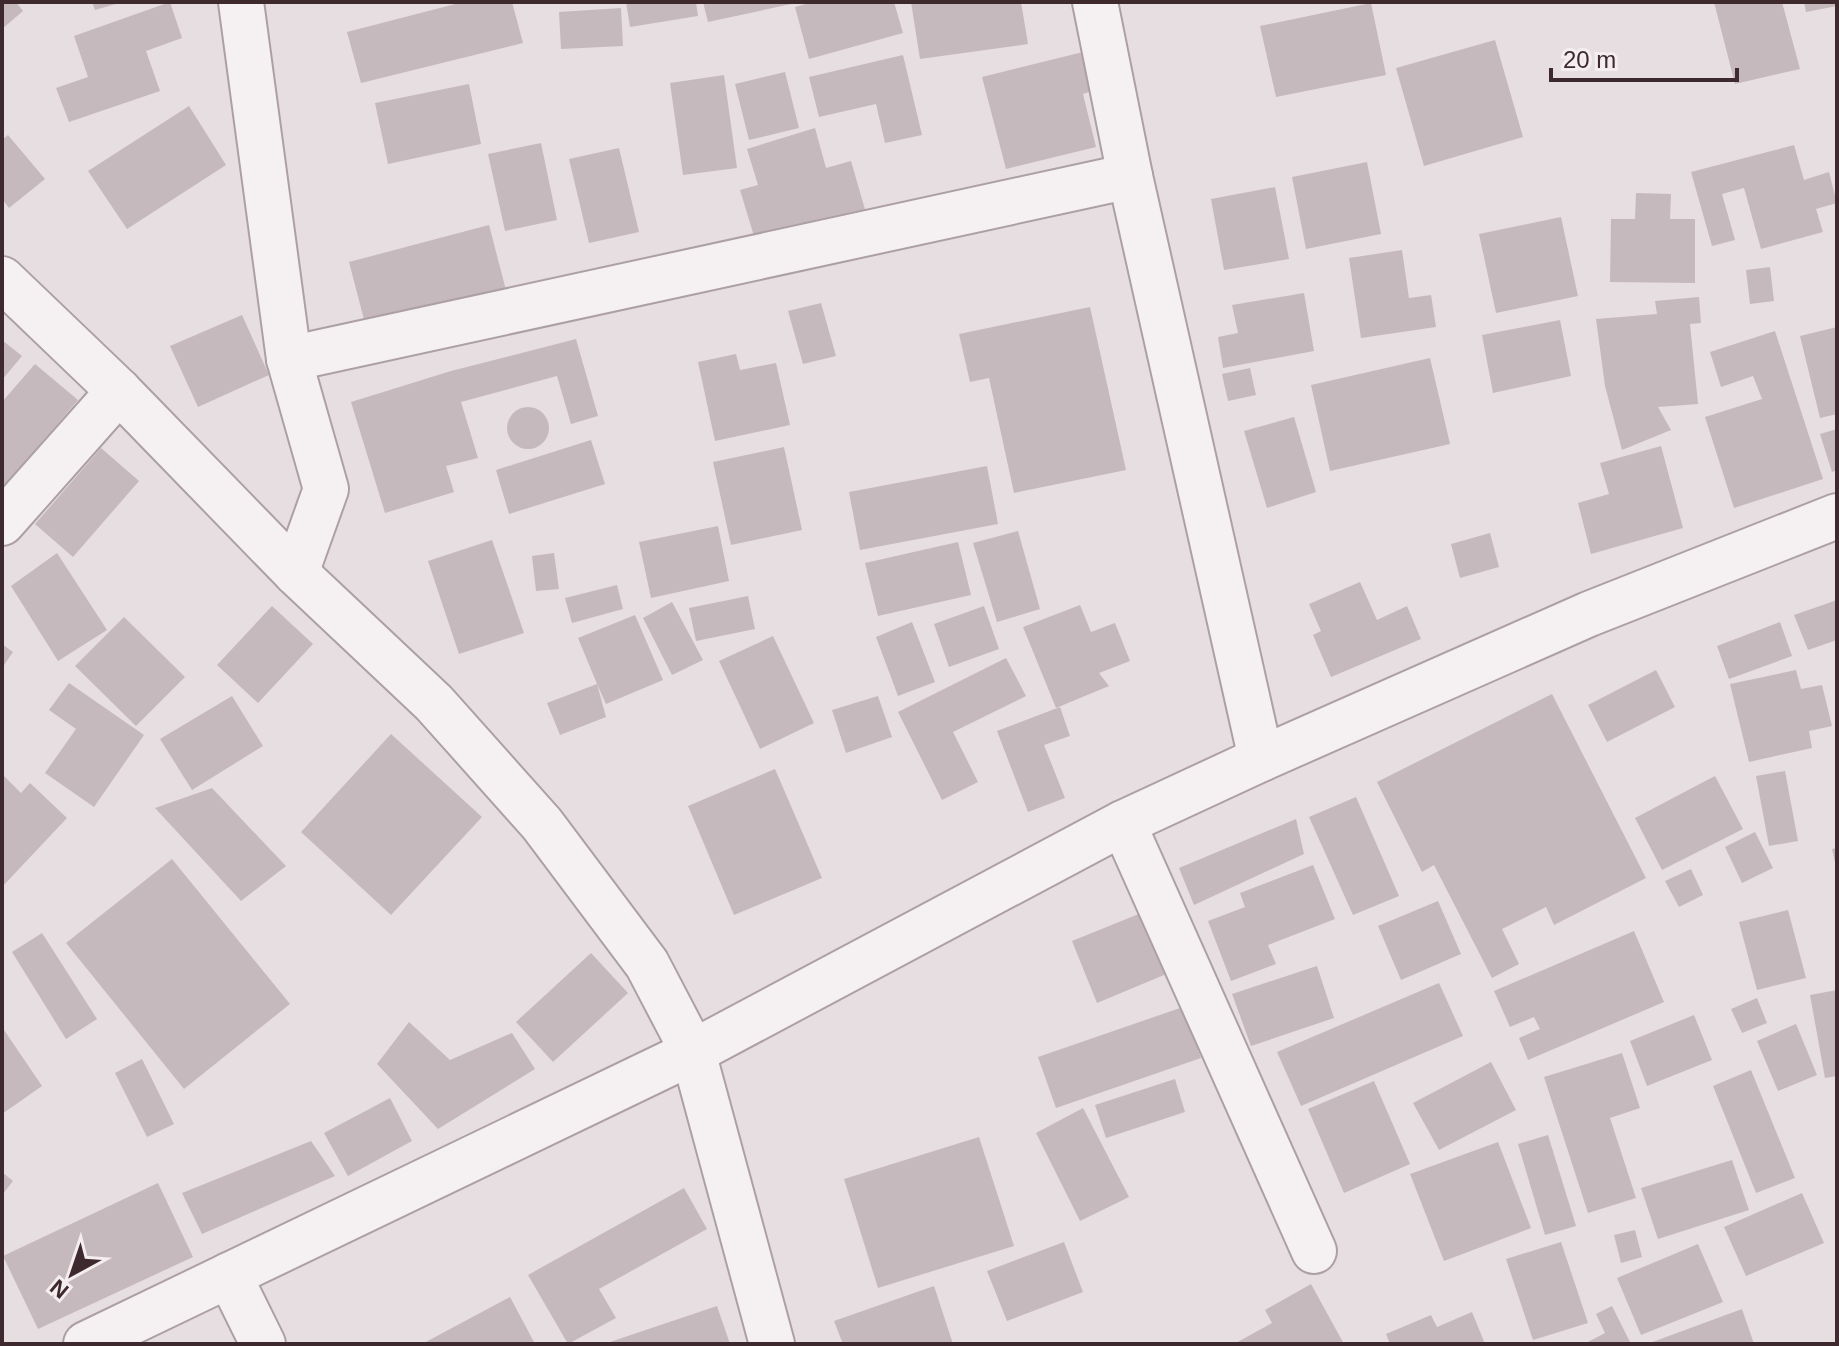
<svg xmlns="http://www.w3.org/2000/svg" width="1839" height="1346" font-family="Helvetica,sans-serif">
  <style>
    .building { fill: #c6b9bd }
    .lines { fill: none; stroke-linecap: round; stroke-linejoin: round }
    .minor-casing { stroke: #ada0a4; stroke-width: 48 }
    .minor { stroke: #f5f1f2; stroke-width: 44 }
  </style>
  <rect width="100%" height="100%" fill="#e7dee1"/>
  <!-- building -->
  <g class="building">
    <path d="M2,2h14l7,9 -21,18z"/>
    <path d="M92,2h27v1l-24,7z"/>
    <path d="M170,2l12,36 -36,13 14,40 -91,31 -13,-34 32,-11 -14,-41z"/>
    <path d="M463,2h49l11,41 -162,40 -14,-51z"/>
    <path d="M626,2h70l2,14 -68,11z"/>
    <path d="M703,2h93v1l-88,19z"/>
    <path d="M813,2h81l9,31 -94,26 -14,-52z"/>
    <path d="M911,2h110l7,42 -108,15z"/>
    <path d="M1714,2h68l18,67 -65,15z"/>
    <path d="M1804,2h33v4l-31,6z"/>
    <path d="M1371,3l15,72 -110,22 -16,-71z"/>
    <path d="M621,8l2,38 -62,3 -2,-37z"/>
    <path d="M1495,40l28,97 -99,29 -28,-98z"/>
    <path d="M1083,52l9,39 -9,3 13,53 -90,22 -24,-92z"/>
    <path d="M903,55l19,80 -37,8 -9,-39 -57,13 -10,-40z"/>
    <path d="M785,72l14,56 -50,12 -14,-56z"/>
    <path d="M724,75l13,93 -54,7 -13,-92z"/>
    <path d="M469,84l12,60 -93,20 -13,-61z"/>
    <path d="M189,106l37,59 -99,64 -39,-58z"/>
    <path d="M815,128l11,40 25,-7 15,52 -109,33 -17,-56 18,-5 -11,-36z"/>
    <path d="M8,135l37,44 -36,29 -7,-9v-59z"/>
    <path d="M541,143l16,77 -52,11 -17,-77z"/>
    <path d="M1794,145l10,35 25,-8 8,31 -21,6 7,23 -62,17 -17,-61 -22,6 13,46 -23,6 -21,-74z"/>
    <path d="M619,148l20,84 -50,11 -20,-84z"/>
    <path d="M1367,162l14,72 -75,15 -14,-72z"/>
    <path d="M1275,187l14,72 -65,11 -13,-71z"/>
    <path d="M1636,193l35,1 -1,25h25v64l-85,-1 1,-63h24z"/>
    <path d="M1561,217l17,79 -82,17 -17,-79z"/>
    <path d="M489,225l18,69 -140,37 -18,-69z"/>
    <path d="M1402,250l7,48 22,-3 5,32 -75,11 -12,-80z"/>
    <path d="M1770,267l4,34 -24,3 -4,-34z"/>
    <path d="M1304,293l10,58 -91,17 -5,-31 20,-4 -6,-28z"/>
    <path d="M1699,297l2,26 -11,1 8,80 -40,3 13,23 -49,20 -17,-64 -9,-67 61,-5 -2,-13z"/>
    <path d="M821,303l15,53 -33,8 -15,-53z"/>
    <path d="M1090,307l36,163 -112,23 -25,-115 -19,4 -11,-48z"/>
    <path d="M242,315l27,60 -71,32 -28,-61z"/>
    <path d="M1560,320l11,56 -78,17 -11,-58z"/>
    <path d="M1837,327v87l-17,4 -20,-82z"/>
    <path d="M1775,331l48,148 -89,29 -29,-91 57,-18 -9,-23 -32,11 -11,-35z"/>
    <path d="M576,339l22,77 -27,8 -14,-48 -96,26 17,56 -32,8 8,26 -69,21 -34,-111 100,-31z"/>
    <path d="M2,340l20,16 -20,24z"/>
    <path d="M736,354l4,16 36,-7 14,62 -75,16 -17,-79z"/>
    <path d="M1430,358l20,86 -120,27 -19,-86z"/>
    <path d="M35,364l43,36 -76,89v-87z"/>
    <path d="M1250,368l6,27 -28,6 -6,-27z"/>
    <circle cx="528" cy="428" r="21"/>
    <path d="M1294,417l22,75 -49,16 -23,-77z"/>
    <path d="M1837,429v41l-5,2 -12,-38z"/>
    <path d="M591,440l14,44 -96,30 -13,-44z"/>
    <path d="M1661,446l22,82 -92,26 -13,-51 31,-9 -9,-31z"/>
    <path d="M784,447l18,83 -71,15 -18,-83z"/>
    <path d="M101,448l38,33 -66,76 -38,-33z"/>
    <path d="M987,466l11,58 -138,26 -11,-58z"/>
    <path d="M718,526l11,55 -78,17 -12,-56z"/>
    <path d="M1018,531l22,78 -43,13 -24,-79z"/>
    <path d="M1490,533l9,34 -39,11 -9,-34z"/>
    <path d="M492,540l32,93 -65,21 -31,-93z"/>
    <path d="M958,542l13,53 -93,21 -13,-53z"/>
    <path d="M57,553l50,77 -49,31 -47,-75z"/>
    <path d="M554,553l5,36 -23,2 -4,-35z"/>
    <path d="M1360,582l17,38 30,-14 14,33 -90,38 -18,-42 8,-4 -12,-27z"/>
    <path d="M617,585l6,24 -51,14 -7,-25z"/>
    <path d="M748,596l7,33 -59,12 -7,-33z"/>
    <path d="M1837,600v40l-29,10 -14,-35z"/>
    <path d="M672,602l31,58 -31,15 -29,-57z"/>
    <path d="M1080,605l11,27 24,-9 15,38 -31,12 10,13 -53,22 -33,-81z"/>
    <path d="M272,606l41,38 -55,59 -41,-38z"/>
    <path d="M984,606l15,43 -50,18 -15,-43z"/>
    <path d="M635,615l28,65 -57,24 -9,-20 9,33 -46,18 -13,-32 50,-19 -19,-46z"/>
    <path d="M124,617l61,60 -49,49 -61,-60z"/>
    <path d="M912,622l23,60 -37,14 -22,-59z"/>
    <path d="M1780,622l12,34 -63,23 -12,-33z"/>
    <path d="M773,636l41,87 -54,26 -41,-88z"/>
    <path d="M2,644l11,8 -11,16z"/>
    <path d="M1006,658l20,38 -73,36 25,50 -36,18 -44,-88z"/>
    <path d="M1656,670l19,37 -68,35 -19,-37z"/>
    <path d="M1796,670l5,19 21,-4 10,41 -23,5 3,17 -63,14 -19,-78z"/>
    <path d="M69,683l75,52 -50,72 -49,-34 31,-44 -27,-19z"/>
    <path d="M1552,694l94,184 -92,47 -8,-18 -44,22 17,35 -27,14 -58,-113 -12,7 -45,-90z"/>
    <path d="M232,696l31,50 -71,44 -32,-51z"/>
    <path d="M878,696l14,41 -46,16 -14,-43z"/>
    <path d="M1060,707l10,29 -26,9 21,53 -37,14 -31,-81z"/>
    <path d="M391,734l91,83 -91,98 -90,-83z"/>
    <path d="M775,769l47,109 -88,37 -46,-109z"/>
    <path d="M1785,771l13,70 -29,5 -13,-70z"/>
    <path d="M4,776l17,17 9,-10 37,35 -65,69z"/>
    <path d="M1715,776l28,53 -81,41 -27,-52z"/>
    <path d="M212,788l74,78 -45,35 -86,-93z"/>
    <path d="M1356,797l43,99 -46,19 -44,-98z"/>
    <path d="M1296,819l8,35 -110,51 -15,-37z"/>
    <path d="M1755,832l18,36 -31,15 -17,-36z"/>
    <path d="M1837,848v19h-1l-4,-18z"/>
    <path d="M172,859l118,145 -106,85 -118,-146z"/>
    <path d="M1313,865l22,54 -67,26 8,19 -45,17 -23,-60 37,-14 -5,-14z"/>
    <path d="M1691,869l12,26 -24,12 -14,-26z"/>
    <path d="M1438,901l23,53 -60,26 -23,-54z"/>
    <path d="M1151,909l25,61 -79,33 -25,-62z"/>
    <path d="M1788,910l18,68 -49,12 -18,-68z"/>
    <path d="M1634,931l30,71 -136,58 -9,-22 21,-9 -6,-12 -24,10 -16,-36z"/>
    <path d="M42,933l55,86 -31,20 -54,-87z"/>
    <path d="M591,953l37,40 -75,69 -37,-40z"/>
    <path d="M1317,966l17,52 -83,28 -19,-52z"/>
    <path d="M1439,983l24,53 -162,70 -24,-54z"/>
    <path d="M1837,990v86l-12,2 -15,-83z"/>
    <path d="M1757,998l10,25 -25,10 -11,-24z"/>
    <path d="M1183,1007l18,51 -145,50 -18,-51z"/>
    <path d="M1694,1015l18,45 -65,26 -17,-45z"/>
    <path d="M409,1022l41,38 62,-27 23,36 -97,60 -61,-65z"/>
    <path d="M1796,1024l21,51 -39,16 -21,-50z"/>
    <path d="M2,1027l40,59 -40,28z"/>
    <path d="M1622,1053l18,55 -30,10 26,80 -48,15 -44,-136z"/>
    <path d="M142,1059l32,65 -27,13 -32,-64z"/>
    <path d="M1491,1062l25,48 -77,40 -26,-47z"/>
    <path d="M1751,1070l44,108 -39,15 -43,-107z"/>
    <path d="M1175,1079l10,33 -79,26 -11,-33z"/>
    <path d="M1374,1081l36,83 -66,29 -36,-84z"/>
    <path d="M390,1098l22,43 -64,35 -24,-43z"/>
    <path d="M1083,1108l46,89 -49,24 -44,-88z"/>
    <path d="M1548,1135l28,91 -31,9 -27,-91z"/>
    <path d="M979,1137l35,109 -136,42 -34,-109z"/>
    <path d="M311,1141l24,35 -133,58 -20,-41z"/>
    <path d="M1498,1142l33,86 -87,33 -34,-87z"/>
    <path d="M1732,1160l17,50 -91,29 -17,-51z"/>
    <path d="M2,1172l11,9 -11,14z"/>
    <path d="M158,1183l35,74 -155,72 -35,-73z"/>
    <path d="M684,1188l23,41 -108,60 17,29 -48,26 -40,-69z"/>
    <path d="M1802,1193l22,50 -78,33 -22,-49z"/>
    <path d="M1635,1230l7,27 -21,6 -7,-28z"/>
    <path d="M1064,1242l19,50 -76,29 -20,-50z"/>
    <path d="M1561,1242l27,81 -55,17 -27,-81z"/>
    <path d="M1698,1244l25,58 -82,33 -24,-57z"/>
    <path d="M1311,1284l33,60h-110l38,-21 -7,-13z"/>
    <path d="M934,1286l19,58h-110l-9,-23z"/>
    <path d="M510,1297l25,47h-113z"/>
    <path d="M717,1306l13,38h-123v-1z"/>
    <path d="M1612,1306l19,38h-47l21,-11 -9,-19z"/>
    <path d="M1742,1309l12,35h-107z"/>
    <path d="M1472,1312l13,32h-95l-4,-10 45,-19 6,12z"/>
  </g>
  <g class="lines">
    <!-- minor casing -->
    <g class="minor-casing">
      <g id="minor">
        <path d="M241,2l48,357 37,130 -30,84"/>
        <path d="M1095,2l35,174 131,583"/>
        <path d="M2,279l117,112 177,182 138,130 108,121 105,140 46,88 79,292"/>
        <path d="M289,359l841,-183"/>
        <path d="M2,523l117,-132"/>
        <path d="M1123,823l191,428"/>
        <path d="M229,1275l34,69"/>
        <path d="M86,1344l607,-292 430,-229 138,-64 328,-145 248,-98"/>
      </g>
    </g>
    <!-- minor -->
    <use href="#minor" class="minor"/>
  </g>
  <!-- border -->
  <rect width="1839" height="1346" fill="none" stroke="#3d292e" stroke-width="8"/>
  <!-- north arrow -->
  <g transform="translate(72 1274) rotate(220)" stroke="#f5eef0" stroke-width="6" paint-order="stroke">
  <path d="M0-6L14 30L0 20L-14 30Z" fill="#3d292e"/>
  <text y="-12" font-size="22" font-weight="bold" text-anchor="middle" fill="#3d292e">N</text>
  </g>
  <!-- scale -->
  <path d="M1551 68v12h186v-12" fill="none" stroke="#3d292e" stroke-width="4"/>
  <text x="1563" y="68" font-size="24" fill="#3d292e" stroke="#f5eef0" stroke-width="6" paint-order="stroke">20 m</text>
</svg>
